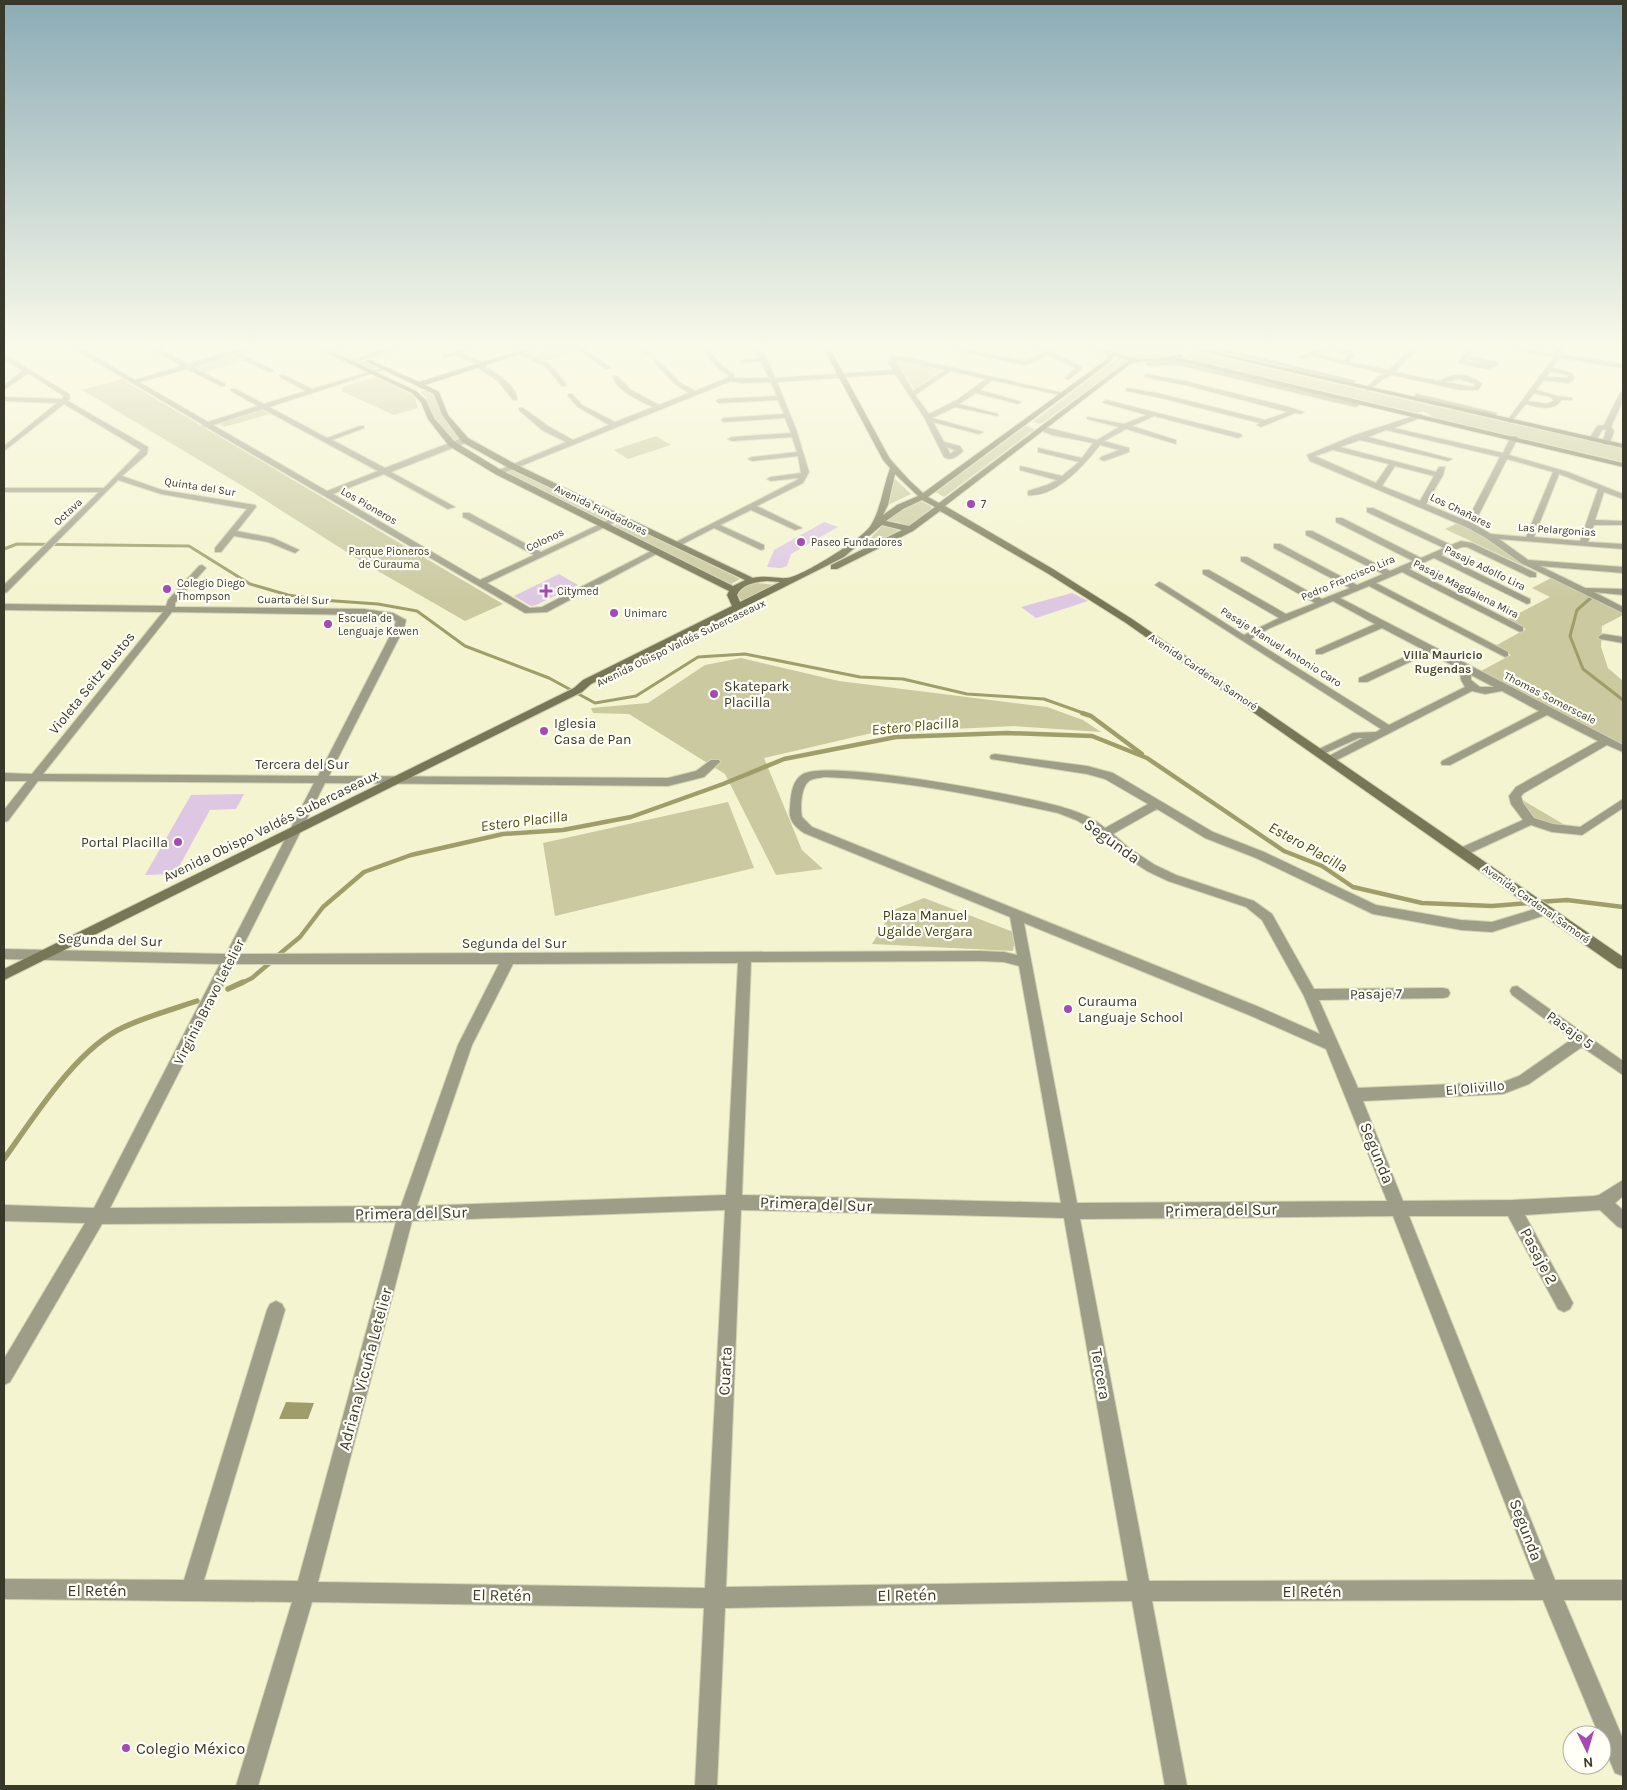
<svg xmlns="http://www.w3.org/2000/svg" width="1627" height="1790" font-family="Karla,sans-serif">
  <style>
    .green { fill: #cac9a0 }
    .water { fill: #9f9e6b }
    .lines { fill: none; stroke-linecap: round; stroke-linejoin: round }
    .stream-far2 { stroke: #9f9e6b; stroke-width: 3 }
    .stream-far1 { stroke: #9f9e6b; stroke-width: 4.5 }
    .stream { stroke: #9f9e6b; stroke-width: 5.5 }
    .building { fill: #dec7e3 }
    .street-casing { stroke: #d2d2b2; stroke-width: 2 }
    .secondary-casing { stroke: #d2d2b2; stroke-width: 2 }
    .street { fill: #9e9e88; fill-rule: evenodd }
    .secondary { fill: #777656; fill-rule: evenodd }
    .poi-dot { fill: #a44ab5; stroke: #fffff8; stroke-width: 2 }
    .labels { text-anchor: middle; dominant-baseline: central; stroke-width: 4.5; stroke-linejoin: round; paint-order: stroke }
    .far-street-label { font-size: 11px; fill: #39392b; stroke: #fffff8 }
    .far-poi-label { font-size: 11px; fill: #39392b; stroke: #fffff8; text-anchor: start }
    .far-park-label { font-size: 11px; fill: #3f3d14; stroke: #fffff8 }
    .far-neighbourhood-label { font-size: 12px; font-weight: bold; fill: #4b4a2c; stroke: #fffff8 }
    .street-label { font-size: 14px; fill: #39392b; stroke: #fffff8 }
    .poi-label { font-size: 14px; fill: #39392b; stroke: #fffff8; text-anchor: start }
    .park-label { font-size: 14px; fill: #3f3d14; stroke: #fffff8 }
    .water-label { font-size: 15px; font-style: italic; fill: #504d0f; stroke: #fffff8 }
    .near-street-label { font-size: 16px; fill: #39392b; stroke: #fffff8 }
    .near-poi-label { font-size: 16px; fill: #39392b; stroke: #fffff8; text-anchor: start }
  </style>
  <rect width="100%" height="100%" fill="#f4f4d0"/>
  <!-- green -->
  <g class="green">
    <path d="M321,347h12l44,20 -7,3z"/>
    <path d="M551,347h18l9,4 -33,10 -15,-7z"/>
    <path d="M1107,347h76v1c-11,18 -60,9 -76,-1z"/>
    <path d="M1194,352l427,96h2v14l-191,-45c-4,-5 -9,-7 -15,-4l-229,-54 -3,-2z"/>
    <path d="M233,356l10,5 -38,11 -10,-6z"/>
    <path d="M1119,357l9,3 -87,64 -8,-2z"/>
    <path d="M903,360l38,10 -26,19 -20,-28z"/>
    <path d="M375,377l39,19 4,12 -24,7 -53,-24 2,-4z"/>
    <path d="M122,379l381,225 -38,17 -101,-58 -118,-75 -164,-98z"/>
    <path d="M428,389l6,5 7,20 21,25 -9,2 -20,-23 -7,-21 -6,-5z"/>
    <path d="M263,410l7,4 -46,13 -5,-4z"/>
    <path d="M1026,426l9,3 -91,68 -8,-5z"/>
    <path d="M656,436l15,9 -43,14 -14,-9z"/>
    <path d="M514,469l100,48 -10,4 -99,-49z"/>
    <path d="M892,476l19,18 -23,11z"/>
    <path d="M920,501l11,5 1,3 -24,17 -10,-4 -11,-1c11,-9 19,-17 33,-20z"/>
    <path d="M623,522l117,57 -9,5 -118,-58z"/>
    <path d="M1458,523l32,16 36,28 -81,-38z"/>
    <path d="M882,526l13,2 4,4 -31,15h-6z"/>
    <path d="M1553,577l70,34v4l-21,11 -1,21 7,21 15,13v64l-73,-35 -71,-38 32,-17 -16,-9 31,-17 -18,-10 42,-22 -18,-9z"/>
    <path d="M757,583l19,2 -34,16 -4,-5 1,-5 6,-5z"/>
    <path d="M738,610l1,1 -149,74 -2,-1z"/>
    <path d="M741,658l98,23 208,26 36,13 18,12 -87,-6 -142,7 -108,25 38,92 21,19 -47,6 -51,-101 -96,-60 -36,-1 -2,-5 57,-5 57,-38z"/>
    <path d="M1519,798l51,30 -37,-8z"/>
    <path d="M728,802l26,66 -199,48 -12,-73z"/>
    <path d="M924,898l92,35 -3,18 -141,-7 21,-34z"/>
  </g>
  <!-- water -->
  <path class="water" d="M286,1402l28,1 -6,16h-29z"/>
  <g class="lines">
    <!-- stream-far2 -->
    <g class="stream-far2">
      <path d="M4,549l13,-5 172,2 61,38 38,11 33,5 57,4 39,7 48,35 84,32 46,25 41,-7 62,-39 47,-3 115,23 43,2 64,15 77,5 42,15"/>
      <path d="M1593,596l-16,14 -7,26 13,33 40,31"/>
    </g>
    <!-- stream-far1 -->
    <g class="stream-far1">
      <path d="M1082,713l9,3 51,38"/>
      <path d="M1538,902l29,-2 56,7"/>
      <path d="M277,956l23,-19 23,-30 41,-35 47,-17 92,-21 60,-4 68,-13 92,-33 61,-25 112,-22 111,-4 85,3 55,22 137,93 38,15 31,21 69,16 70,3 38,-3"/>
      <path d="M240,984l12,-6 19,-16"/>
    </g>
    <!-- stream -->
    <g class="stream">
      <path d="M228,989l15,-7"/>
      <path d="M4,1159c30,-42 73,-111 120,-132 24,-11 49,-18 73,-26"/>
    </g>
  </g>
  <!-- building -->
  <g class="building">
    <path d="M824,522l14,5 -47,27 -4,12 -6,2 -14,-1 7,-17z"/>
    <path d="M559,574l19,11 -42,20 -5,1 -17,-10z"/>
    <path d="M1072,593l16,8 -52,17 -15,-11z"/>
    <path d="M244,794l-8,15 -26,1 -35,64 -30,1 46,-80z"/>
  </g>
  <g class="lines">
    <!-- street casing -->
    <g class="street-casing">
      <g id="street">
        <path d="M71,347h8l56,33 47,-14 -34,-19h8l32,17 45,-14 25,-3 -18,6 33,17v2h-4l-35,-17 -41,12 32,17v2h-4l-34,-17 -48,13 69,40 50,-16 -27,-15v-2h4l29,15 42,-13 -26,-14v-2h4l28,14 74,-22v2l-117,38 58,31 33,-12h4v2l-32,12 53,28 77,-30h6v4l-77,30 64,35 -7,2 -64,-35 -51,20 147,86 54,-25 -71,-38v-4h6l72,39 76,-36 7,2 -137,65 43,25 12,-1 113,-58 7,2 -115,61 -22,1 -319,-186 -3,-1 -1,-2zM263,409l115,62 -51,20 -114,-66z"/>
        <path d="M391,347h22l-15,2 -37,11 -3,-2z"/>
        <path d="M465,347h10l-15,6 27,11v2l-2,1c12,6 32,19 32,33h-4l-15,-19 -20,-13 -1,-1 3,-2 -26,-10 -9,3 -3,-2z"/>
        <path d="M575,347h7l29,21 -5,1z"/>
        <path d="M638,347h7l6,6 -5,1z"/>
        <path d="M699,347h7l15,18 13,9v4h35l-8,-17 -19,2 -3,-2 20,-3 -7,-11h6l9,12 8,19 118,-8 -5,-8 4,-6 14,1 161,37 -3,2 -72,-16 -12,10 41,12 -3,2 -42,-11 -17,11 39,10v2l-43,-9 -23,11 51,14 -4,2 -46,-12 11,20 16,4 3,5c-5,5 -12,11 -19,6l-20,-40 -29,-43 -118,8 19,47 13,43 -6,11 -46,23 45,22 -7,2 -44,-20 -31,15 44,20v4l-3,1 -47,-22 -35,18 -7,-2 125,-64 1,-2 -27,3 -4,-2 4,-2 30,-4 -3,-17 -46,5 -4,-2 4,-2 45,-5 -5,-15 -60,4 -4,-2 4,-2 59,-4 -6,-15 -61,4 -3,-2 3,-2 60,-4 -6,-14 -59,3 -3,-2 3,-2 58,-3 -6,-14 -29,1 -11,-2 -230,93 -7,-2 72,-30 -24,-12 -23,-20v-2h4l25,18 25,14 36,-15 -31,-18 -10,-11v-2h4l10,11 33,17 38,-15c-13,-6 -38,-17 -40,-31h4l14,14 28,15 30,-12 -14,-9 -20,-21v-2h4l20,21 16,9 32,-13 2,-2 -12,-9zM895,360l50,10 -32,21zM951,371l35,8 -29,21 -28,14 -14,-19zM947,447l7,3h1l-5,4z"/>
        <path d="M941,347h14l69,14 5,-1 14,-8 -16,-5h31l-6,5 28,14 2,3 -14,11 -3,-2 10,-10 -28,-13 -14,8 -9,2z"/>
        <path d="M1087,347h8l6,5 -5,1z"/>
        <path d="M1203,347h12l141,34 -3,2z"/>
        <path d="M1323,347h17l14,7 -5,8 40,8 23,-23h7l-24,25 43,9 16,-6h11l12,5 5,4 -4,6h-17l-69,-15 -9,4 -15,12 -2,-1v-2l13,-12 7,-2 -74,-18 -10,3 -3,-2zM1331,349l16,6 -3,6 -27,-7zM1459,379l16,5 -1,3 -30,-5z"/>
        <path d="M1470,347h6l-7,9 27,6 2,3 -10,4 -29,-6 -1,-1zM1467,359l24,5 -26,-3z"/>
        <path d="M1499,347h16l40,7 2,-7h6l-2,7 62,10v4l-63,-10 -8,10 20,5 2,6 -5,4 -25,-3 -8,10 21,6 15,2v2h-11c-7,12 -24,7 -35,4l-16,19 -3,-2 47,-64zM1550,371l17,4 2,3 -23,-1zM1534,393l17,4 3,4 -8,3 -18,-3z"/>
        <path d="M520,352h4l25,12 17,20v2h-4l-17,-20 -25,-12z"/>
        <path d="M4,354l65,40 1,4 -2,3 80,46 -1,7 -25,22 40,14 93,15 1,2 -19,24 36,7 26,12 -4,3 -27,-11 -34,-6 -13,16h-6v-4l32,-39 -86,-15 -43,-14 -111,112 -3,1v-8l95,-93h-95v-4h100l37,-38 -77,-46 -60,47v-5l53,-43 -53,-2v-4l58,2 2,-3 -36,-23 -24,17v-5l19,-14 -19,-12z"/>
        <path d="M1178,361l178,42 3,2 -3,2 -178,-42 -30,1 -3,-2 3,-2z"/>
        <path d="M1147,374l42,8 100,25 15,5 -3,2 -6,-1 -34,14 -4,-2 3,-2 -103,-26 -31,-6v-2l2,-1 29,5 108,27 23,-8 -99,-26 -44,-9v-2z"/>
        <path d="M1623,391v9l-12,27 3,4 -4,12 -4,2 -4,-2 4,-12 -1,-2 -3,1 -6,11h-6l-1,-2 8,-13 7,-1 16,-32z"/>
        <path d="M1417,394l79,19 1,1 -3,2 -79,-19 -1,-1z"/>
        <path d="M1106,400l135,34 1,2 -4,2 -84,-22 -22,10 44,14v4l-50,-15 -22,12 25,7v4l-25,9 -4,-2 1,-2 18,-7 -19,-5c-15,19 -44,53 -72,50v-4l19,-6 10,-5 -37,-10v-4l42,10 17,-14 -41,-10v-4l44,10 11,-15 -41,-8 -12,-5v-4l57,14 22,-13 -32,-8v-2l37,7 23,-9 -43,-12 -1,-1z"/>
        <path d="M1420,414l3,2 -1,1 -28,11 109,25 8,-17h6l1,2 -9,17 59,17 55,22v5l-19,-7 -9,28 28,1v4h-29l-6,17 35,2v5l-124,-10 29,21 95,7v6l-83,-7 45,22 38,1v6l-29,-3 29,15v6l-102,-50 -35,-25 -20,-11 -156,-66 -3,-6 48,-20zM1386,430l114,27 -33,64 -41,-17 17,-29 2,-8h-6l-3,5 -96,-25 20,-7 88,21 4,-2 -84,-22zM1333,450l56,14 -13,19 -61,-27zM1507,459l46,13 -27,65 -35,-3 -17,-10zM1395,466l39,10 -14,25 -38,-15zM1559,474l39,15 -18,52 -46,-4z"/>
        <path d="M1367,508h6l78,37 10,-4 11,2 64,30v4h-6l-63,-30h-5l-21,8 89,44v4l-3,1 -93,-46 -25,11 114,58v4l-3,1 -118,-60 -26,11 132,69v4l-3,1 -136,-71 -29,12 283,147v7l-16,-7 -83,48 -3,3 2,7 11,15 19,6 27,3 43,-28v9l-41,27 -30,-3 -21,-7 -65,30h-8l-2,-3 2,-3 65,-29 -12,-16 -2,-8 7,-9 82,-46 -51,-26 -97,50h-8l-1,-2 1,-2 97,-50 -37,-20 -17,3 -13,-3 -137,70h-8l-1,-2 1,-2 36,-19h-4l-38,17 -5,-3 1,-2 36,-17 23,-1 5,-3 -226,-144 4,-3 3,1 82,52 35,-17 -76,-44v-4h6l77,44 29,-11 -74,-42v-4h6l75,42 28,-11 -76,-40v-4h6l77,41 26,-11 -77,-39v-4h6l78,40 23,-10 -77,-39v-4h6l79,40 23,-10 -77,-36zM1333,601l42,23 -59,26v4h6l60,-26 40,21 -63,29v4h8l62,-29 34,18 -3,3 1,6 4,7 -76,38 -138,-86 19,-11zM1471,675l23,12h-14l-9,-7z"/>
        <path d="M202,565l4,3 -31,35v4l189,2 29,4 13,7 -2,8 -75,148 339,2 28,-7 15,-11h8l1,2 -16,15 -36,9 -343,-3 -86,171 741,-3 24,1 13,3 -7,-38 -206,-84c-9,-6 -16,-13 -14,-25 1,-11 1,-27 13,-34 29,-15 224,22 262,34 14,4 29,10 40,20l43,-24 -43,-25 -18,-5 -96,-15 -1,-2 1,-2 4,-1 92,12 26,7 100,59 51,20 112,53 85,15 31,2 53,-16 4,2 2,3 -2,3 -57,18 -31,-2 -88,-16 -117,-56 -51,-20 -48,-29 -44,25 16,14 26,17 21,10 78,26 18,13 42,75 129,-1 5,1 2,4 -2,4 -5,1 -124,2 39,88 145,-6 16,-6 53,-37 -60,-44 -2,-4 2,-4 5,-1 106,75v14l-41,-28 -53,37 -26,10 -140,7 40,100 110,-1 81,-4 5,-1 24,-15v16l-8,7 8,7v19l-6,-3 -17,-16 -75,5 48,88 -3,6 -6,3 -6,-3 -50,-93h-99l146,364h68v20h-59l59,139v37l-8,-3 -13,-31v-7h-3l-56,-135 -391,1 35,185h-22l-33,-185 -407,7 -8,178h-22l9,-178 -392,-6 -54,184h-22l56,-184 -288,-3v-20l180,1 83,-270 3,-6 6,-3 6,3 3,6 -81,270 94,1 98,-359 -294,2 -92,158 -6,3v-26l81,-136 -81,-2v-16l90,3 126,-244 -216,-5v-10l222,5 88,-171 -276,-2 -30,40 -4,1v-12l23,-29h-23v-8l28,1 131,-162 -159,-2v-6l162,2 2,-6 31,-34zM172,612l192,3 24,3 8,3 -2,7 -76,148 -275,-2zM825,777c78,3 156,19 233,36l18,7 17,10 28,24 26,17 21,10 78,26 16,13 42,76 16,38 -61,-27 -447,-180 -10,-10c-2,-9 -1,-30 7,-36 4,-3 11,-3 16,-4zM1024,923l225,92 77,34 61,152 -310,2zM980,961l24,1 15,4 42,237 -319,-8 9,-233zM738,963l-12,232 -309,11 55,-161 41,-81zM234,964h265l-41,81 -57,161 -291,2zM725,1210l-20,378 -387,-6 94,-361zM741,1210l323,8 64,363 -402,6zM1393,1216l142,364 -386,1 -69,-362z"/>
        <path d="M1603,634l20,3v6l-23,-4 -2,-2z"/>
      </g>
    </g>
    <!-- secondary casing -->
    <g class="secondary-casing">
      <g id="secondary">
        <path d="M314,347h9l93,44 10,9 8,18 21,24 46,28 232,116 12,-6 -236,-112 -47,-26 -20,-27 -8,-21 -69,-33 5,-1 49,22 112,-35h10l-116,38 14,7 9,23 20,23 47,26 238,114c14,-3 24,1 34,0 14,-1 77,-40 84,-53 10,-16 12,-38 19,-57l-7,-8 -60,-113h6l61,112 19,21 14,13 183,-133 2,-2 -1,-5 -8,-6c9,0 14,5 23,8 19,6 40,4 59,-1l3,2 -3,2 442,105v4l-449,-107c-14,3 -31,-1 -44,4l-185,142 108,63 79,50 491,338v12l-5,-1 -492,-345 -79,-50 -107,-62 -27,20 -76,38h-6v-4l71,-35 -20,-5 -38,32 -253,127 -9,8 -578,288v-11l570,-281 9,-8 149,-74 -5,-11 2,-4 -234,-117 -46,-28 -21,-27 -7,-17 -9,-9zM1114,356l15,4 -190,143 -11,-6 182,-135zM895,474l23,22 -21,9 -14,10 5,-10zM922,500l13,7 -26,19 -23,-5 17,-12zM767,581l13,1 -40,20 -3,-7c5,-11 19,-13 30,-14z"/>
        <path d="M1194,347l429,97v4l-437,-100z"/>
      </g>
    </g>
    <!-- street -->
    <use href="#street" class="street"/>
    <!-- secondary -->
    <use href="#secondary" class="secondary"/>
  </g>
  <!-- sky -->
  <linearGradient id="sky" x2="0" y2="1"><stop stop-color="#8babb6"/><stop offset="0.58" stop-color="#fafaea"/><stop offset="1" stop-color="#fafaea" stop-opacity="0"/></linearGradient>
  <rect width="1627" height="598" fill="url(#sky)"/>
  <!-- markers -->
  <g class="poi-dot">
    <circle cx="971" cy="504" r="5"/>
    <circle cx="801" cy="542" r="5"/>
    <circle cx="167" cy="589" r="5"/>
    <path d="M543.5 583.5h5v5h5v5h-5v5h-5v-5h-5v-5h5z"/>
    <circle cx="614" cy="613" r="5"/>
    <circle cx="328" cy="624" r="5"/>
    <circle cx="714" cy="694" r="5"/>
    <circle cx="544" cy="731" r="5"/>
    <circle cx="178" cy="842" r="5"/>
    <circle cx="1068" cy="1009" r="5"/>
    <circle cx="126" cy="1748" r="5"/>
  </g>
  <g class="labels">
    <!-- far-street labels -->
    <g class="far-street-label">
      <text transform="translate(200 487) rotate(9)">Quinta del Sur</text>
      <text transform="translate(369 506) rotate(30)">Los Pioneros</text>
      <text transform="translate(601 510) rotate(26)">Avenida Fundadores</text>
      <text transform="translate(1461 511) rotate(26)">Los Chañares</text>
      <text transform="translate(68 512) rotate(-43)">Octava</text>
      <text transform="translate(1557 530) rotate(4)">Las Pelargonias</text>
      <text transform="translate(545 540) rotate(-25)">Colonos</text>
      <text transform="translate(1485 568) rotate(26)">Pasaje Adolfo Lira</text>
      <text transform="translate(1348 578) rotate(-23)">Pedro Francisco Lira</text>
      <text transform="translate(1466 589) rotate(27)">Pasaje Magdalena Mira</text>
      <text transform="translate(293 600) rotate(1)">Cuarta del Sur</text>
      <text transform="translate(681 643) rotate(-26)">Avenida Obispo Valdés Subercaseaux</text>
      <text transform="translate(1281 647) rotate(32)">Pasaje Manuel Antonio Caro</text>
      <text transform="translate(1203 672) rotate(34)">Avenida Cardenal Samoré</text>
      <text transform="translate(1550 698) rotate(27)">Thomas Somerscale</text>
      <text transform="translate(1536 904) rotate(35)">Avenida Cardenal Samoré</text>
    </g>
    <!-- far-poi labels -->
    <g class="far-poi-label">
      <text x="981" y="504">7</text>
      <text x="811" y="542">Paseo Fundadores</text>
      <text x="177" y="583">Colegio Diego<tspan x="177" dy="13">Thompson</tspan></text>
      <text x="557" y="591">Citymed</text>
      <text x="624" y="613">Unimarc</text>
      <text x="338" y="618">Escuela de<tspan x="338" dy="13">Lenguaje Kewen</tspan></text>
    </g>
    <!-- far-park labels -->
    <g class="far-park-label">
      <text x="389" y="551">Parque Pioneros<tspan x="389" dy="13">de Curauma</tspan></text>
    </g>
    <!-- far-neighbourhood labels -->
    <g class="far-neighbourhood-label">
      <text x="1443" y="655">Villa Mauricio<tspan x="1443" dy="14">Rugendas</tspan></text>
    </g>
    <!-- street labels -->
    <g class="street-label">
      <text transform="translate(92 683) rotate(-51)">Violeta Seitz Bustos</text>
      <text x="302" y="764">Tercera del Sur</text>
      <text transform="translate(271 826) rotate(-26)">Avenida Obispo Valdés Subercaseaux</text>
      <text transform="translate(110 940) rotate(2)">Segunda del Sur</text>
      <text x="514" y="943">Segunda del Sur</text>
      <text transform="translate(1376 994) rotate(-1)">Pasaje 7</text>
      <text transform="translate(209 1002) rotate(-63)">Virginia Bravo Letelier</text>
      <text transform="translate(1570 1030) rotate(36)">Pasaje 5</text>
      <text transform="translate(1475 1088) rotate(-5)">El Olivillo</text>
    </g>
    <!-- poi labels -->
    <g class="poi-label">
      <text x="724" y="686">Skatepark<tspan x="724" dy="16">Placilla</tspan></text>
      <text x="554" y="723">Iglesia<tspan x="554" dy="16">Casa de Pan</tspan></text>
      <text x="168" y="842" text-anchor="end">Portal Placilla</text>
      <text x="1078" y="1001">Curauma<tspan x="1078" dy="16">Languaje School</tspan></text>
    </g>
    <!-- park labels -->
    <g class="park-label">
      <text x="925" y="915">Plaza Manuel<tspan x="925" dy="16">Ugalde Vergara</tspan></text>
    </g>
    <!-- water labels -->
    <g class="water-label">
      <text transform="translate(915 726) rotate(-5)">Estero Placilla</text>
      <text transform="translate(524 821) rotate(-7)">Estero Placilla</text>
      <text transform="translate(1308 847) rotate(29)">Estero Placilla</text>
    </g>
    <!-- near-street labels -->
    <g class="near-street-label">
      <text transform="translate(1112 841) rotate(36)">Segunda</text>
      <text transform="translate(1377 1153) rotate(68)">Segunda</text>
      <text transform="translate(816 1204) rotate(2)">Primera del Sur</text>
      <text transform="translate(1221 1210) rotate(-1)">Primera del Sur</text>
      <text transform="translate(411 1213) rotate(-1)">Primera del Sur</text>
      <text transform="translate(1539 1256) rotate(62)">Pasaje 2</text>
      <text transform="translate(365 1369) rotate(-75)">Adriana Vicuña Letelier</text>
      <text transform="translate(725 1371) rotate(-87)">Cuarta</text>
      <text transform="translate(1101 1374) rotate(80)">Tercera</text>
      <text transform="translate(1526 1530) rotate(69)">Segunda</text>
      <text x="97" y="1590">El Retén</text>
      <text x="1312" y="1591">El Retén</text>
      <text transform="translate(502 1595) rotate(1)">El Retén</text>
      <text transform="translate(907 1595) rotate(-1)">El Retén</text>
    </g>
    <!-- near-poi labels -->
    <g class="near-poi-label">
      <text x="136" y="1748">Colegio México</text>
    </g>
  </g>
  <!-- border -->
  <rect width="1627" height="1790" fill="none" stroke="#39392b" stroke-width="10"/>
  <!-- north arrow -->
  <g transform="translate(1587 1750) rotate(175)"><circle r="24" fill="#fffff8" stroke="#b0b0a6"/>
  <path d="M0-4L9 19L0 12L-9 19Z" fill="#a44ab5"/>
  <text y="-8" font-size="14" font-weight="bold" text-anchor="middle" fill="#39392b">N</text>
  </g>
</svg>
